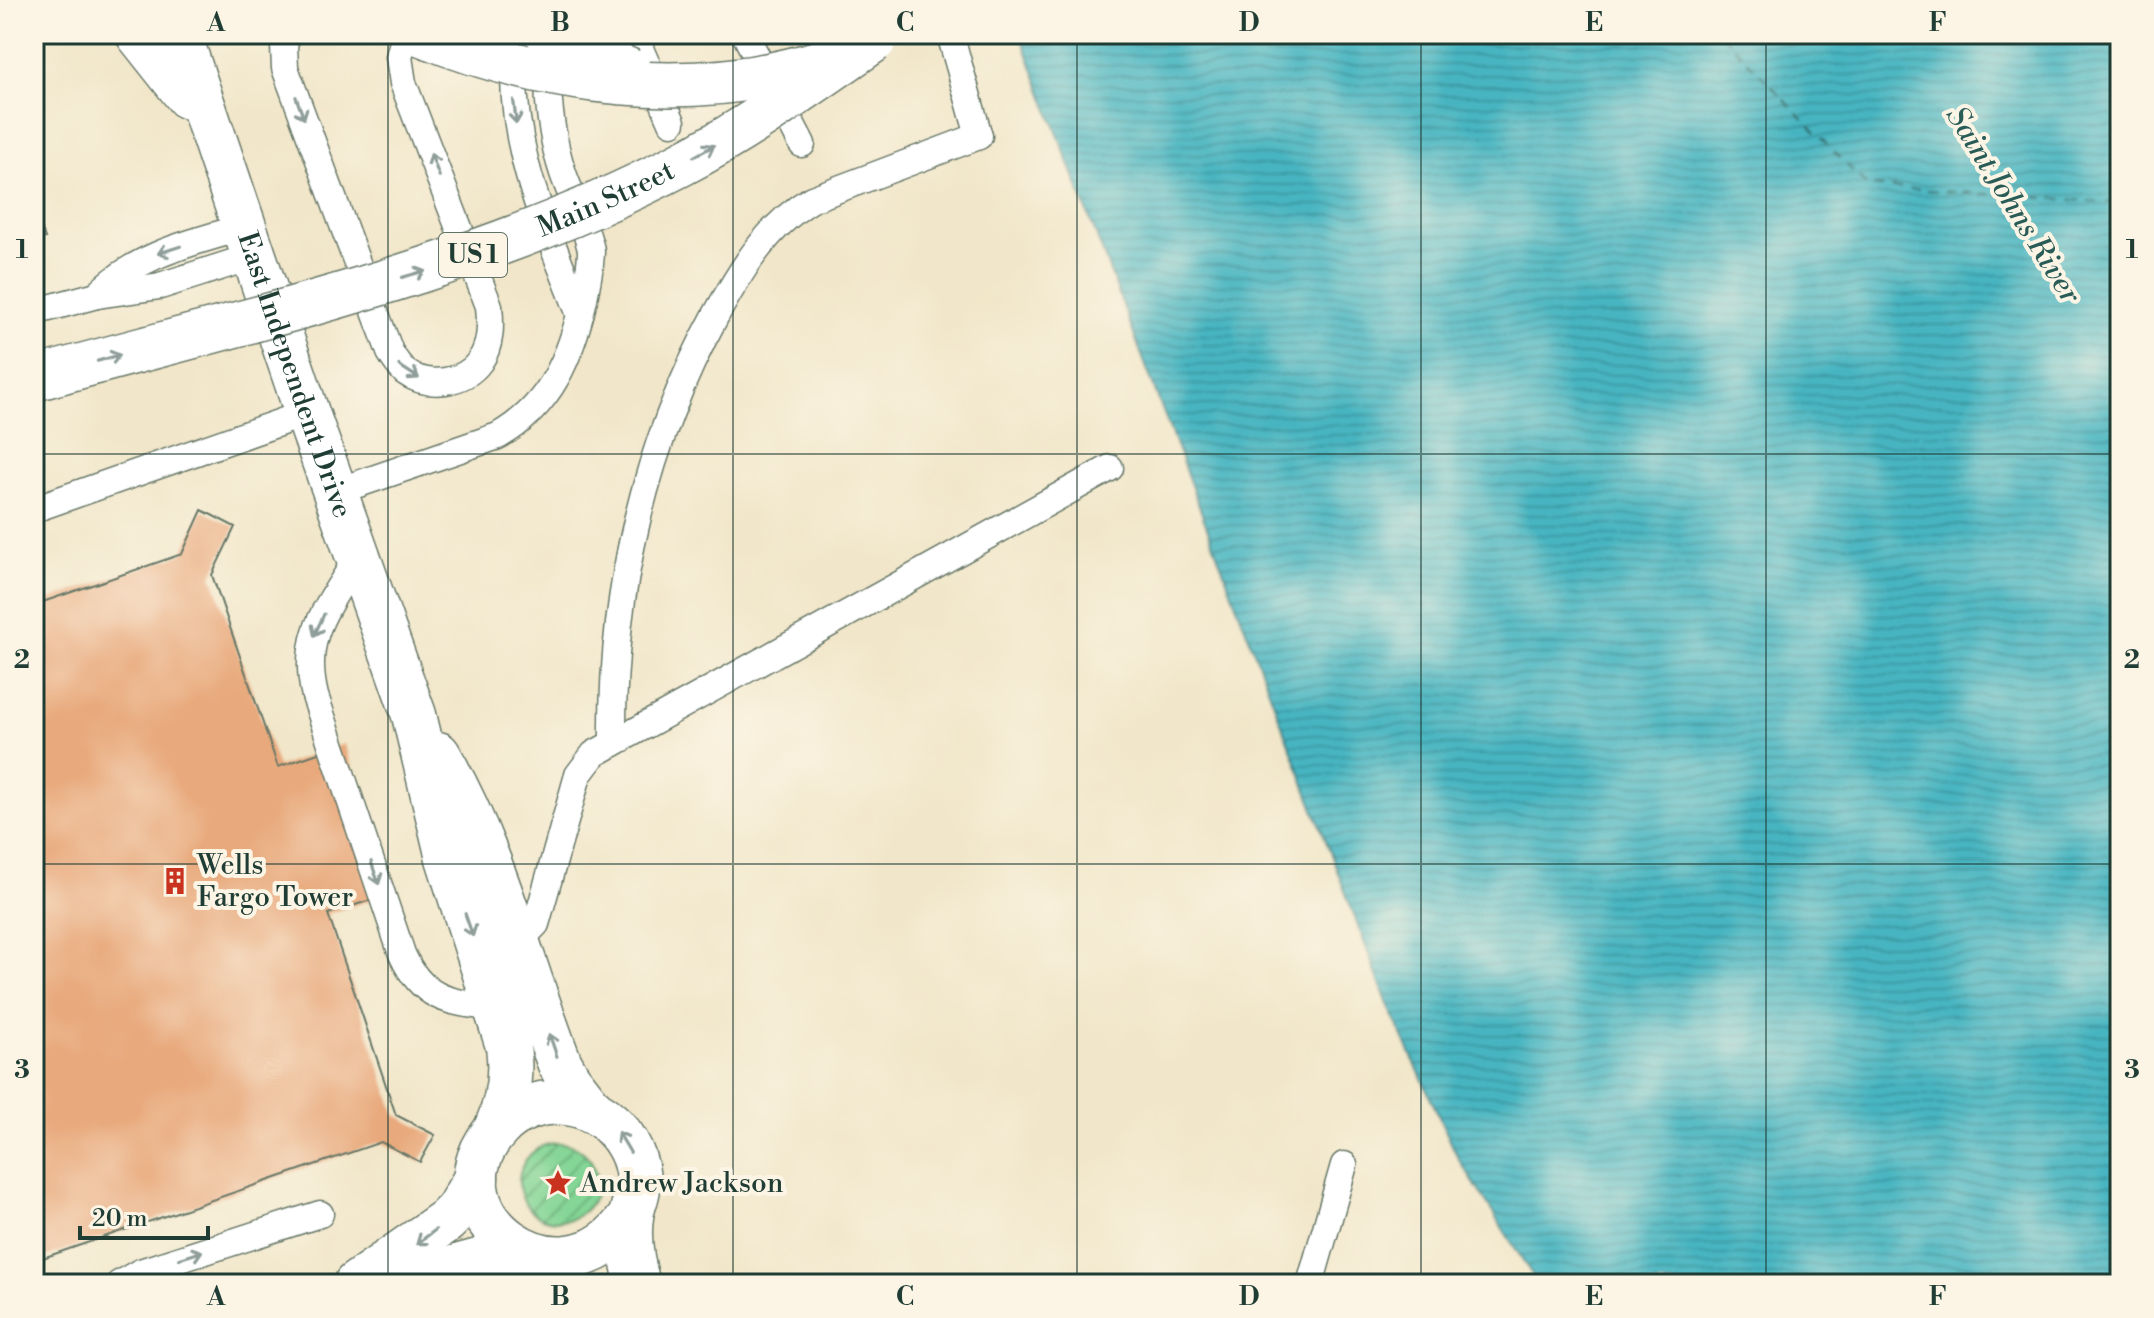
<svg xmlns="http://www.w3.org/2000/svg" width="2154" height="1318" font-family="'Libre Bodoni',serif">
  <style>
    .garden { fill: url(#garden-furrows); stroke: #528a65; stroke-width: 2 }
    .water { fill: url(#water-rules); stroke: #33797a; stroke-width: 2 }
    .lines { fill: none; stroke-linecap: round; stroke-linejoin: round }
    .ferry { stroke: #295b57; stroke-width: 2; stroke-dasharray: 10 8; stroke-linecap: butt }
    .building { fill: #e8a97c }
    .lane-casing { stroke: #687868; stroke-width: 29 }
    .street-casing { stroke: #687868; stroke-width: 47 }
    .secondary-casing { stroke: #687868; stroke-width: 47 }
    .lane { stroke: #fff; stroke-width: 26 }
    .street { stroke: #fff; stroke-width: 44 }
    .secondary { stroke: #fff; stroke-width: 44 }
    .primary-bridge-casing { stroke: #687868; stroke-width: 47; stroke-linecap: butt }
    .primary-bridge { stroke: #fff; stroke-width: 44 }
    .oneway { stroke: #8f9e9a }
    .grid { fill: none; stroke: #1f3d34; stroke-width: 2; stroke-opacity: 0.55 }
    .labels { text-anchor: middle; dominant-baseline: central; stroke-width: 8; stroke-linejoin: round; paint-order: stroke }
    .shield { fill: #fcf5e5; stroke: #617469; stroke-width: 2 }
    .shield-label { font-size: 26px; font-weight: bold; fill: #1f3d34 }
    .street-label { font-size: 28px; fill: #1f3d34; stroke: #fcf5e5 }
    .poi-label { font-size: 28px; fill: #1f3d34; stroke: #fcf5e5; text-anchor: start }
    .water-label { font-size: 30px; font-style: italic; fill: #295b57; stroke: #fcf5e5 }
    .neatline { fill: none; stroke: #1f3d34; stroke-width: 3 }
    .grid-label { font-size: 26px; text-anchor: middle; font-weight: bold; fill: #1f3d34 }
  </style>
  <defs>
    <pattern id="garden-furrows" width="10" height="10" patternUnits="userSpaceOnUse" patternTransform="scale(2)"><rect width="10" height="10" fill="#84d696"/><path d="M-1 1l2-2M0 10L10 0M9 11l2-2" fill="none" stroke="#6baf7b"/></pattern>
    <pattern id="water-rules" width="6" height="5" patternUnits="userSpaceOnUse" patternTransform="scale(2)"><rect width="6" height="5" fill="#47b5c1"/><path d="M0 2.5h6" fill="none" stroke="#3b949e"/></pattern>
  </defs>
  <rect width="100%" height="100%" fill="#fcf5e5"/>
  <filter id="ink" filterUnits="userSpaceOnUse"><feTurbulence type="fractalNoise" baseFrequency=".0125" numOctaves="2"/><feDisplacementMap in="SourceGraphic" scale="16" xChannelSelector="R" yChannelSelector="G"/><feConvolveMatrix kernelMatrix="1 2 1 2 8 2 1 2 1" color-interpolation-filters="sRGB"/></filter>
  <filter id="wash" filterUnits="userSpaceOnUse"><feTurbulence type="fractalNoise" baseFrequency=".006" numOctaves="4" result="noise"/><feDisplacementMap in="SourceGraphic" scale="32" xChannelSelector="R" yChannelSelector="G"/><feGaussianBlur stdDeviation="1.8" result="paint"/><feColorMatrix in="noise" values="0 0 0 0 0 0 0 0 0 0 0 0 0 0 0 0 0 1.4 0 .05"/><feComposite in="paint" operator="in"/></filter>
  <g filter="url(#wash)">
    <rect width="100%" height="100%" fill="#f1e6c9"/>
    <!-- garden -->
    <circle class="garden" cx="558" cy="1182" r="39"/>
    <!-- water -->
    <path class="water" d="M1020,34h1100v1250h-582l-80,-126 -71,-156z"/>
    <g class="lines">
      <!-- ferry -->
      <path class="ferry" d="M1722,34l145,152 253,17"/>
    </g>
    <g id="blocks">
      <!-- building -->
      <g class="building">
        <path d="M34,208l11,30 -11,3z"/>
        <path d="M202,510l33,17 -23,48 66,192 66,-23 51,148 -67,22 68,201 39,20 -15,27 -39,-20 -347,119v-656l148,-51z"/>
      </g>
    </g>
  </g>
  <g filter="url(#ink)">
    <use href="#blocks" fill-opacity="0" stroke="#687868" stroke-width="2"/>
    <g class="lines">
      <!-- lane casing -->
      <g class="lane-casing">
        <g id="lane">
          <path d="M287,34l-3,12 1,22 105,284c4,7 9,14 15,20 22,16 59,12 75,-11 11,-16 11,-35 9,-55l-86,-223 -4,-26 6,-23"/>
          <path d="M517,34c-15,101 28,190 63,281"/>
          <path d="M637,34l4,17 31,71"/>
          <path d="M745,34l57,110"/>
          <path d="M97,295c40,-41 94,-52 147,-68"/>
          <path d="M34,312l63,-17 63,-9 94,-30"/>
          <path d="M335,492l163,-56c53,-30 73,-80 86,-137 3,-17 7,-32 7,-49 -6,-27 -19,-51 -28,-77 -12,-36 -16,-74 -15,-112"/>
          <path d="M34,509l273,-96"/>
          <path d="M358,557c-30,50 -58,78 -43,139l87,258c21,47 48,48 94,54"/>
          <path d="M613,743c-2,-150 31,-297 103,-428 25,-45 51,-89 96,-116l167,-63 -29,-102"/>
          <path d="M518,942l18,-18 42,-149 16,-21 516,-286"/>
          <path d="M119,1284l21,-12 180,-58"/>
          <path d="M1310,1284l34,-119"/>
        </g>
      </g>
      <!-- street casing -->
      <g class="street-casing">
        <g id="street">
          <path d="M356,1284l90,-63 11,-11 19,-32"/>
          <path d="M395,1284l91,-25 35,-4"/>
        </g>
      </g>
      <!-- secondary casing -->
      <g class="secondary-casing">
        <g id="secondary">
          <path d="M138,34l50,63"/>
          <path id="s1" d="M179,34l128,379 107,302 34,143 60,188c4,30 0,56 -12,83"/>
          <path d="M438,754c57,97 82,207 122,310l9,16 24,31"/>
          <path d="M631,1216c-70,102 -211,-6 -132,-89 17,-18 42,-27 67,-24 41,4 74,43 72,85 -1,10 -6,19 -7,29 -3,22 1,46 7,67"/>
        </g>
      </g>
      <!-- lane -->
      <use href="#lane" class="lane"/>
      <!-- street -->
      <use href="#street" class="street"/>
      <!-- secondary -->
      <use href="#secondary" class="secondary"/>
      <!-- primary-bridge casing -->
      <g class="primary-bridge-casing">
        <g id="primary-bridge">
          <path d="M422,34c126,51 271,69 402,27"/>
          <path d="M548,34l82,37"/>
          <path id="s2" d="M34,379c219,-61 444,-109 647,-215 68,-35 130,-81 193,-124"/>
        </g>
      </g>
      <!-- primary-bridge -->
      <use href="#primary-bridge" class="primary-bridge"/>
    </g>
    <!-- one-way arrows -->
    <defs><path id="oneway-shaft" d="M-6 0H5M1.5-3L5.5 0L1.5 3" fill="none" stroke-width="1.6" stroke-linecap="round" stroke-linejoin="round" transform="scale(2)"/></defs>
    <g class="oneway">
      <use href="#oneway-shaft" transform="translate(300 108) rotate(70)"/>
      <use href="#oneway-shaft" transform="translate(515 112) rotate(83)"/>
      <use href="#oneway-shaft" transform="translate(704 151) rotate(-29)"/>
      <use href="#oneway-shaft" transform="translate(435 165) rotate(-111)"/>
      <use href="#oneway-shaft" transform="translate(169 250) rotate(162)"/>
      <use href="#oneway-shaft" transform="translate(414 274) rotate(-16)"/>
      <use href="#oneway-shaft" transform="translate(109 358) rotate(-15)"/>
      <use href="#oneway-shaft" transform="translate(409 372) rotate(33)"/>
      <use href="#oneway-shaft" transform="translate(319 625) rotate(115)"/>
      <use href="#oneway-shaft" transform="translate(375 873) rotate(71)"/>
      <use href="#oneway-shaft" transform="translate(469 925) rotate(71)"/>
      <use href="#oneway-shaft" transform="translate(553 1045) rotate(-109)"/>
      <use href="#oneway-shaft" transform="translate(624 1142) rotate(-121)"/>
      <use href="#oneway-shaft" transform="translate(426 1237) rotate(143)"/>
      <use href="#oneway-shaft" transform="translate(191 1255) rotate(-18)"/>
    </g>
  </g>
  <!-- grid -->
  <path class="grid" d="M388,34v1250M733,34v1250M1077,34v1250M1421,34v1250M1766,34v1250M34,454h2086M34,864h2086"/>
  <!-- icons -->
  <defs>
    <g id="building-bare" transform="scale(2.16)"><path d="M-4-6H4V6H1V3H-1V6H-4ZM-2.5-4.3h1.7v1.8h-1.7ZM.8-4.3h1.7v1.8H.8ZM-2.5-1h1.7V.8h-1.7ZM.8-1h1.7V.8H.8Z" fill="#c8321e" stroke="#fcf5e5" stroke-width="2.5" paint-order="stroke"/></g>
    <g id="sight-bare" transform="scale(2.16)"><path d="M0-6L1.8-2.2L6-1.7L2.9 1.2L3.7 5.4L0 3.3L-3.7 5.4L-2.9 1.2L-6-1.7L-1.8-2.2Z" fill="#c8321e" stroke="#fcf5e5" stroke-width="2.5" paint-order="stroke"/></g>
  </defs>
  <g fill-rule="evenodd">
    <use href="#building-bare" x="175" y="881"/>
    <use href="#sight-bare" x="558" y="1183"/>
  </g>
  <g class="labels">
    <!-- shield labels -->
    <rect class="shield" x="439" y="233" width="68" height="44" rx="6"/>
    <g class="shield-label">
      <text x="473" y="255">US 1</text>
    </g>
    <!-- street labels -->
    <g class="street-label">
      <text stroke="none"><textPath href="#s2" startOffset="600">Main Street</textPath></text>
      <text stroke="none"><textPath href="#s1" startOffset="360">East Independent Drive</textPath></text>
    </g>
    <!-- poi labels -->
    <g class="poi-label">
      <text x="197" y="865">Wells<tspan x="197" dy="32">Fargo Tower</tspan></text>
      <text x="580" y="1183">Andrew Jackson</text>
    </g>
    <!-- water labels -->
    <g class="water-label">
      <text transform="translate(2013 205) rotate(58)">Saint Johns River</text>
    </g>
  </g>
  <!-- margin -->
  <rect width="2154" height="1318" fill="none" stroke="#fcf5e5" stroke-width="88"/>
  <!-- scale -->
  <path d="M80 1226v12h128v-12" fill="none" stroke="#1f3d34" stroke-width="4"/>
  <text x="92" y="1226" font-size="24" fill="#1f3d34" stroke="#fcf5e5" stroke-width="6" paint-order="stroke">20 m</text>
  <rect x="44" y="44" width="2066" height="1230" class="neatline"/>
  <g class="grid-label">
    <text x="216" y="31">A</text>
    <text x="560" y="31">B</text>
    <text x="905" y="31">C</text>
    <text x="1249" y="31">D</text>
    <text x="1594" y="31">E</text>
    <text x="1938" y="31">F</text>
    <text x="22" y="258">1</text>
    <text x="2132" y="258">1</text>
    <text x="22" y="668">2</text>
    <text x="2132" y="668">2</text>
    <text x="22" y="1078">3</text>
    <text x="2132" y="1078">3</text>
    <text x="216" y="1305">A</text>
    <text x="560" y="1305">B</text>
    <text x="905" y="1305">C</text>
    <text x="1249" y="1305">D</text>
    <text x="1594" y="1305">E</text>
    <text x="1938" y="1305">F</text>
  </g>
</svg>
